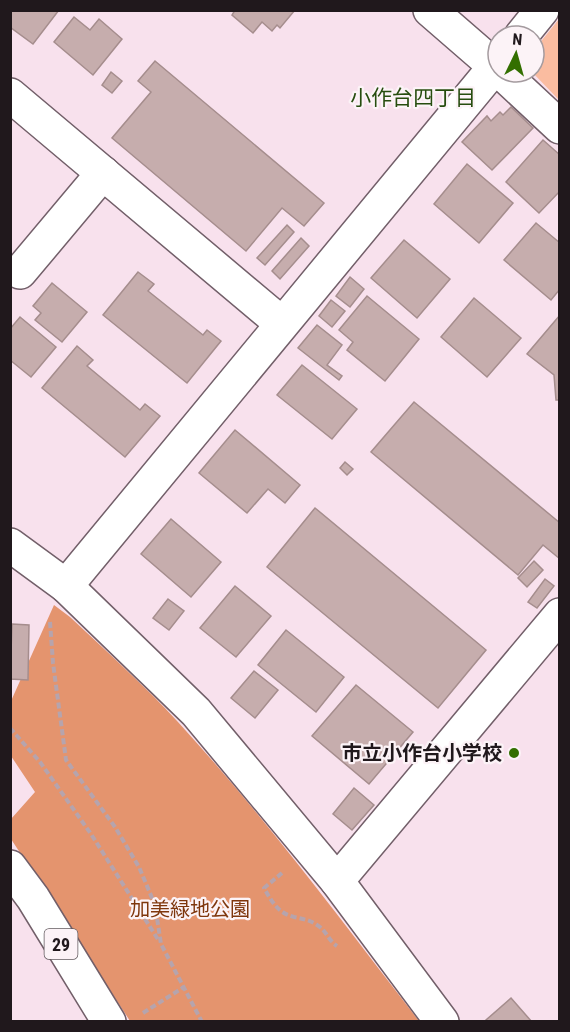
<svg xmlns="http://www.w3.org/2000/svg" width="570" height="1032" font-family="'Roboto Condensed','Noto Sans JP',sans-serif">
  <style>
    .green { fill: #fabca0 }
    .forest { fill: #e4946e }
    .building { fill: #c6adad; stroke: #a58d8d; stroke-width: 1.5 }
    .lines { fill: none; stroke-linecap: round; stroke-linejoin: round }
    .minor-casing { stroke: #725f69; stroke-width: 36 }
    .major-casing { stroke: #725f69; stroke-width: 36 }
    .path { stroke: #b6a4ad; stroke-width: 4; stroke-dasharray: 6 3; stroke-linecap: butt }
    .minor { stroke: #fff; stroke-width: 33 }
    .major { stroke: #fff; stroke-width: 33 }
    .poi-dot { fill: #336f00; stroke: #fcf3f7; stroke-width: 2 }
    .labels { text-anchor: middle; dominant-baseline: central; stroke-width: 4.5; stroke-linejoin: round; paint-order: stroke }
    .shield { fill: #fcf3f7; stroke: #625a5e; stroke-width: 1.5 }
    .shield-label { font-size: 18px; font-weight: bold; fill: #20181c }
    .poi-label { font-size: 20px; font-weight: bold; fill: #20181c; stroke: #fcf3f7; text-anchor: end }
    .park-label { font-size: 20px; fill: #7f370d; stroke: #fcf3f7 }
    .neighbourhood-label { font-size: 21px; fill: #274d0f; stroke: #fcf3f7 }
  </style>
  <rect width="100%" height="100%" fill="#f8e1ed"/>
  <!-- green -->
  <path class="green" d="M559,19v81l-27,-28h2v-22z"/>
  <!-- forest -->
  <path class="forest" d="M54,605l16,12c37,35 75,69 108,105 87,95 163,198 241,299h-289l-119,-182v-20l24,-27 -24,-36v-55z"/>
  <!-- building -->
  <g class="building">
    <path d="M10,10h49l-26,34 -23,-17z"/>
    <path d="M235,10h60l-15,18 -3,-3 -5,6 -10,-9 -9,11 -21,-18z"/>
    <path d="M74,17l16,13 9,-11 23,20 -29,36 -39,-33z"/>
    <path d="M155,61l169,142 -20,23 -22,-18 -36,43 -134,-113 39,-46 -13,-11z"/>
    <path d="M111,72l11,9 -10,12 -10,-8z"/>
    <path d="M511,107l22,21 -41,42 -30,-28 25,-26 4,5 9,-9 3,3z"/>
    <path d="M543,140l17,15v36l-21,22 -33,-31z"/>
    <path d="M467,164l46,39 -34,40 -45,-39z"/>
    <path d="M536,223l24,20v46l-9,11 -47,-40z"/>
    <path d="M287,225l7,7 -29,33 -8,-7z"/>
    <path d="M301,238l8,8 -29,33 -8,-8z"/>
    <path d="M404,240l46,39 -33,39 -46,-40z"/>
    <path d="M138,272l16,12 -6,7 55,44 4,-5 14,11 -34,42 -84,-68z"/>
    <path d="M350,277l14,12 -14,18 -14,-11z"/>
    <path d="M52,283l35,29 -25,30 -27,-22 6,-7 -8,-7z"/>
    <path d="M367,296l52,43 -34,42 -38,-31 6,-8 -14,-12z"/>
    <path d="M474,298l47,40 -34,39 -46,-40z"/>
    <path d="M331,300l14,11 -13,16 -13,-11z"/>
    <path d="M560,315v85h-4l-2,-25 -27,-21z"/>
    <path d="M20,317l36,30 -25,30 -21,-17v-31z"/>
    <path d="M317,325l25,20 -15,20 15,11 -3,4 -41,-32z"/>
    <path d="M77,346l16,14 -6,6 53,44 5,-6 15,12 -35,41 -83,-69z"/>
    <path d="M302,365l55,44 -25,30 -55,-44z"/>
    <path d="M414,402l146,121v36l-17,-14 -25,30 -147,-123z"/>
    <path d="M235,430l65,55 -15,18 -17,-14 -21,24 -48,-40z"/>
    <path d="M345,462l8,7 -6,6 -7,-7z"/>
    <path d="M315,508l171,142 -48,58 -171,-141z"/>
    <path d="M171,519l50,43 -30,35 -50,-43z"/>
    <path d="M534,561l9,9 -16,17 -9,-9z"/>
    <path d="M545,579l9,7 -17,22 -9,-6z"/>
    <path d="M235,586l36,30 -35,41 -36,-29z"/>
    <path d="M168,599l16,12 -15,19 -16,-12z"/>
    <path d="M12,624l17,1 -1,55 -18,-1z"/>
    <path d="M286,630l58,47 -28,35 -58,-47z"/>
    <path d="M254,671l24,19 -23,28 -24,-20z"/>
    <path d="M356,685l57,47 -44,52 -57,-48z"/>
    <path d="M354,788l20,17 -22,25 -19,-16z"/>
    <path d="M511,998l21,24h-45l-1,-2z"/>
  </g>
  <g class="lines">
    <!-- minor casing -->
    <g class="minor-casing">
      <g id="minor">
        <path d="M430,10l68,59"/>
        <path d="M521,36l21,-26"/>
        <path d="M501,72l59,55"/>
        <path d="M10,95l271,228"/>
        <path d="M20,272l83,-99"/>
        <path d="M10,545l56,41 130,126 141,169 105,141"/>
        <path d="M66,586l432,-523"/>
        <path d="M337,881l223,-266"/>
      </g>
    </g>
    <!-- major casing -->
    <g class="major-casing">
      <path id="major" d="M10,867l23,31 76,124"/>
    </g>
    <!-- path -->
    <g class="path">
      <path d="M50,622l3,41 13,97 49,67 24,40 16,38 6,39 41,78"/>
      <path d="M10,728l30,34 51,72 68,107"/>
      <path d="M282,873l-18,15c8,14 14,25 30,29 9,2 16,3 23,8 9,5 11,15 20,21"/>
      <path d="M143,1013l41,-26"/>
    </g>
    <!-- minor -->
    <use href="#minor" class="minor"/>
    <!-- major -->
    <use href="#major" class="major"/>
  </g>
  <!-- markers -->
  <circle class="poi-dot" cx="514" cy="753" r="6"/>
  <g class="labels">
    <!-- shield labels -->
    <rect class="shield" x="44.5" y="929" width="33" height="30" rx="4.5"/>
    <g class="shield-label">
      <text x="61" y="944">29</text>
    </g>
    <!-- poi labels -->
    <g class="poi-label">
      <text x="502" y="753">市立小作台小学校</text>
    </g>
    <!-- park labels -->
    <g class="park-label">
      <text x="190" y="909">加美緑地公園</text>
    </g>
    <!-- neighbourhood labels -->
    <g class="neighbourhood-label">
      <text x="413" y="98">小作台四丁目</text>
    </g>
  </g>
  <!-- border -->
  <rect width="570" height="1032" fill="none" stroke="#20181c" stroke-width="24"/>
  <!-- north arrow -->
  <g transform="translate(516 54) rotate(5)"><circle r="28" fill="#fcf3f7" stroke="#a49b9f" stroke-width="1.5"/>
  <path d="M0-4.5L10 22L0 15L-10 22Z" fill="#336f00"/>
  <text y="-9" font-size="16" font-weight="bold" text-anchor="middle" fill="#20181c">N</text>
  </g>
</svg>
